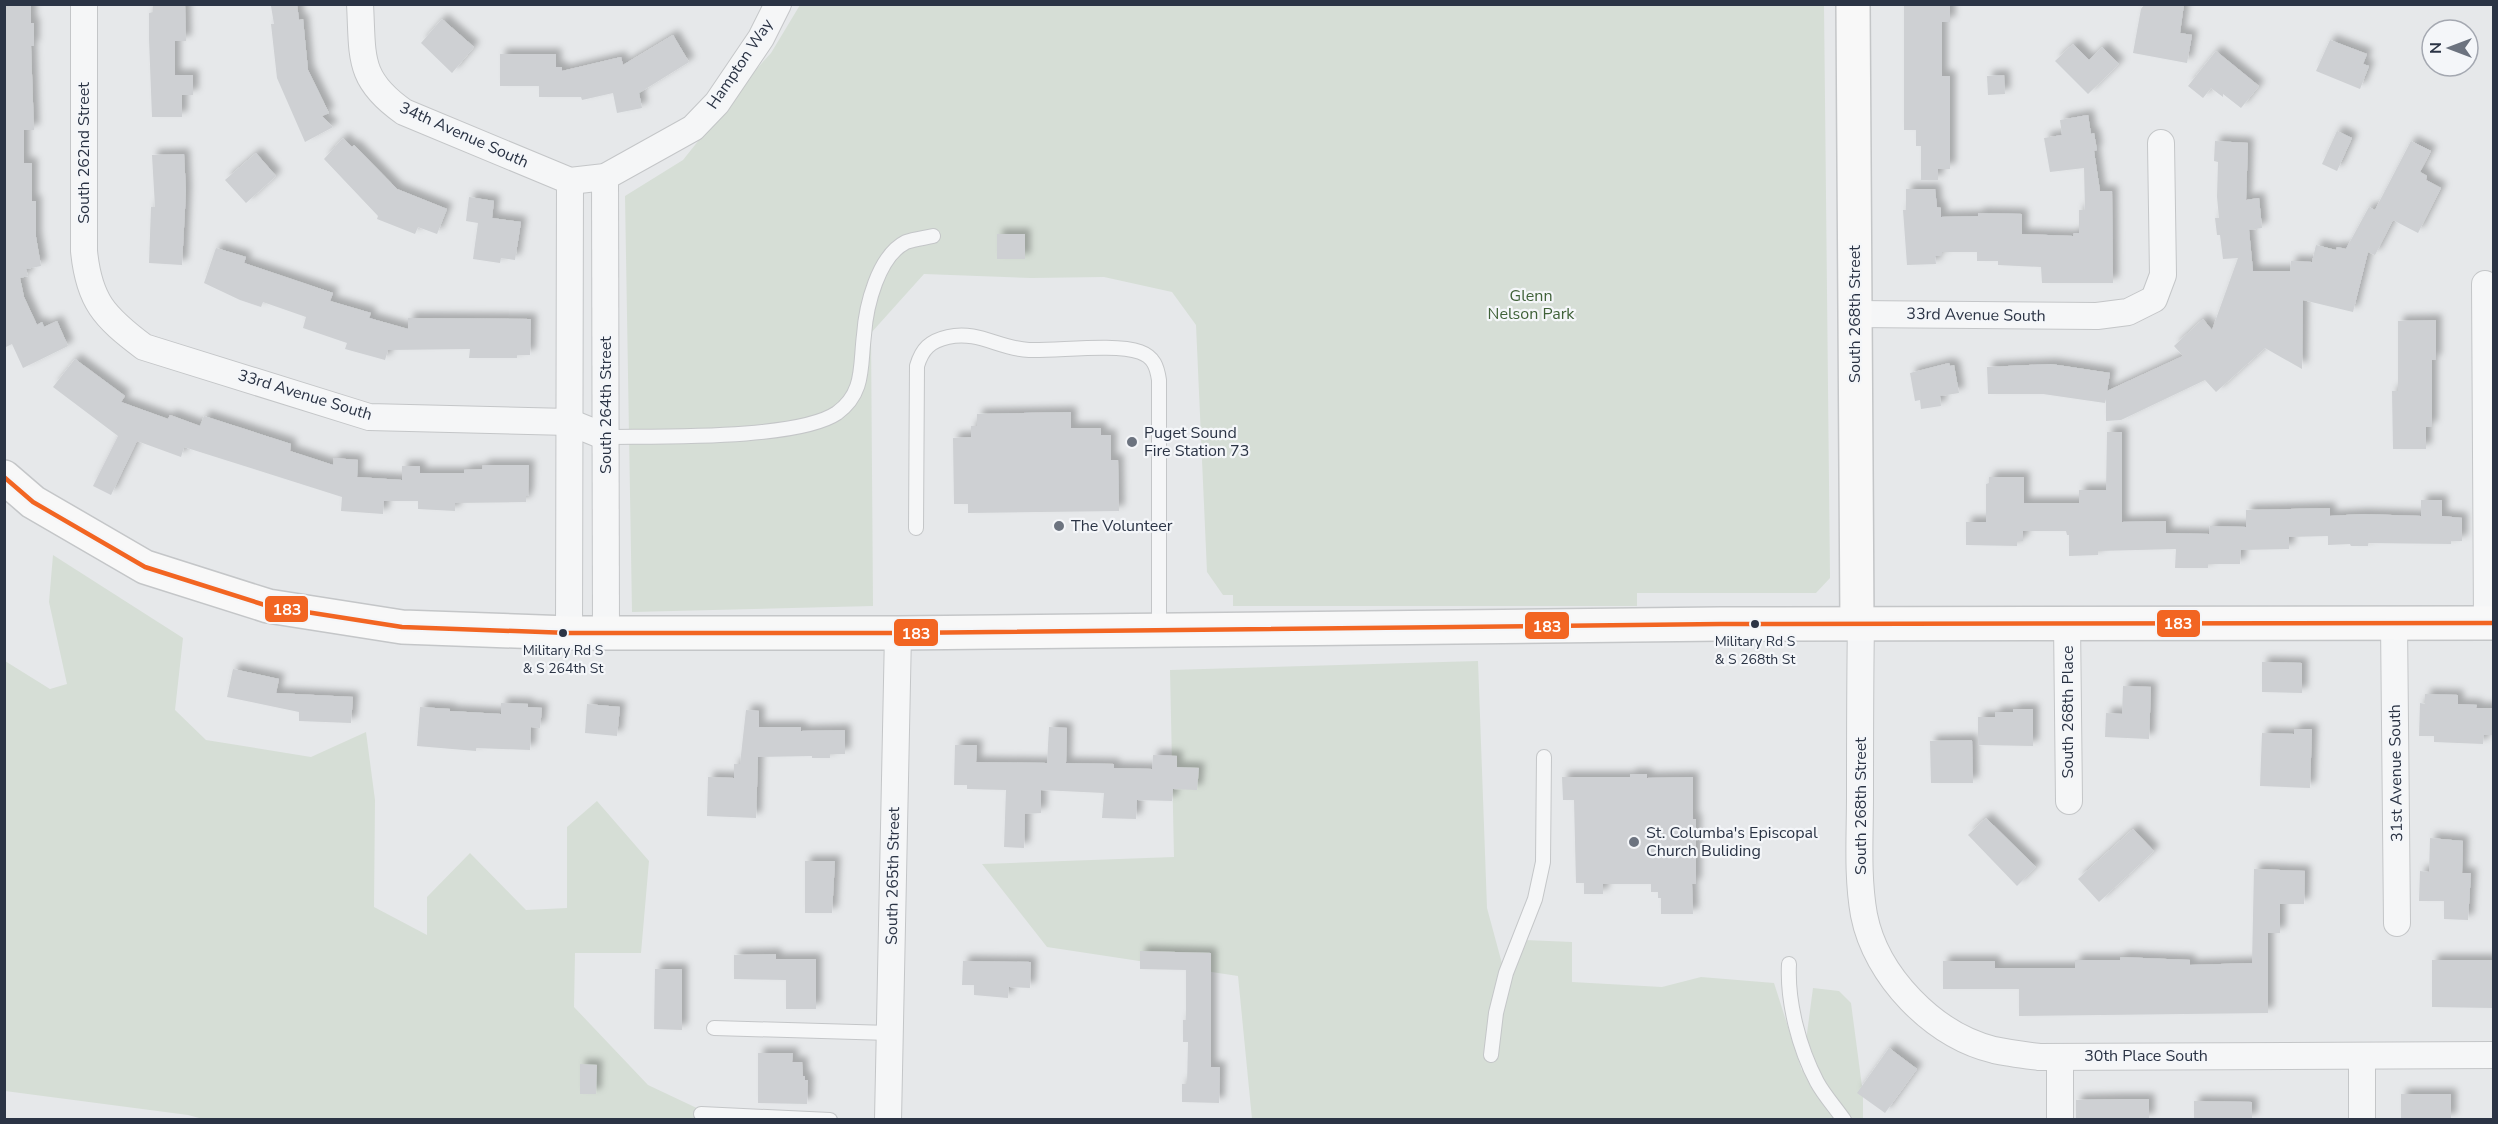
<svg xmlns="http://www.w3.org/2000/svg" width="2498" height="1124" font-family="'Nunito Sans',sans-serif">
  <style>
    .green { fill: #d6ded6 }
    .building { fill: #ced0d3; filter: url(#shadow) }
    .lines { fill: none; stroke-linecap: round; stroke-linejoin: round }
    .lane-casing { stroke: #c4c6c8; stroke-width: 16 }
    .street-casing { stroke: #c4c6c8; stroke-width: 28 }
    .secondary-casing { stroke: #c4c6c8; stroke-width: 36 }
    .lane { stroke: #f5f6f7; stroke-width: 14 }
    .street { stroke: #f5f6f7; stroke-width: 26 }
    .secondary { stroke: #f8f8f8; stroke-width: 33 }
    .bus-1-casing { stroke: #f4f6f9; stroke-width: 9 }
    .bus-1 { stroke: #f26522; stroke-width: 4.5 }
    .poi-dot { fill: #6c737f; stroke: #f4f6f9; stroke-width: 2 }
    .bus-dot { fill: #2b3445; stroke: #f4f6f9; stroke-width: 2 }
    .labels { text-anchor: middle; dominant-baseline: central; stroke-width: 4.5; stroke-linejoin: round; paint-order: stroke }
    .bus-label { font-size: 14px; fill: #2b3445; stroke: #f4f6f9 }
    .street-label { font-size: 16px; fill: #2b3445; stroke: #f4f6f9 }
    .park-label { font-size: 16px; fill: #3f6138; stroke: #f4f6f9 }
    .poi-label { font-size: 16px; fill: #2b3445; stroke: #f4f6f9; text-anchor: start }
    .line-badge { stroke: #f4f6f9; stroke-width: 2 }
    .badge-label { font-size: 16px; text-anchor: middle; font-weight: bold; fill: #fff }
  </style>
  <defs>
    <filter id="shadow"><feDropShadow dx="5.5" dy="-5.5" stdDeviation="3" flood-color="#0004"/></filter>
  </defs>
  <rect width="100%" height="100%" fill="#e6e8ea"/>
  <!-- green -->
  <g class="green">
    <path d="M800,5h1024l6,573 -14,15h-179v13h-404v-11h-10l-16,-23 -11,-247 -24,-33 -68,-15 -73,1 -107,-4 -53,59 2,273 -241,6 -7,-416 58,-36 67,-84 21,-23z"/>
    <path d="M53,555l130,83 -8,72 31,30 105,17 55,-25 9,68 -1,107 53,28v-38l43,-44 56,57 41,-2v-81l30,-26 52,60 -8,92h-66l-1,54 74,78 72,34 -513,1 -19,-5 -183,-24v-430l45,28 17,-5 -18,-82z"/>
    <path d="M1478,661l9,247 20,74 18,-42 47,2v40l90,5 39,-10 73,6 28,88 11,-83 26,3 12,12 12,91v25h-611l-14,-143 -191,-29 -65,-83 192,-7 -4,-187z"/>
  </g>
  <!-- building -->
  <g class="building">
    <path d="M4,4h27v19h3v23h-3l3,84h-10v33h8v38h4v36l5,29 -15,3 2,7 -8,2 4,19 13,28 5,-3 2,5 13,-6 11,25 -45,22 -11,-24 -8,4z"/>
    <path d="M153,4h32l1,37h-11v34h18v20h-11v22h-30l-3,-78v-26l4,-1z"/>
    <path d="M297,4l2,16 4,-1 5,51 21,43 -7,3 11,11 -28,15 -28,-64 -6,-54h3l-3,-18z"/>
    <path d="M1950,4v18h-8v54h8v93h-12v11h-17v-34h-5v-16h-12v-125z"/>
    <path d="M2145,4h39l-4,29 12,2 -5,28 -54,-10 8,-44z"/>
    <path d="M442,19l32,28 -22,26 -31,-30z"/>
    <path d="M673,35l16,27 -50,31 3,15 -25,5 -4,-20 -31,7 -1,-3h-42v-11h-39v-32h56v13h6v4l59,-14 2,8z"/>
    <path d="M2330,40l37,14 -4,10 6,2 -9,23 -44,-18z"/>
    <path d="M2073,44l16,16 13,-13 17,17 -31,30 -33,-33z"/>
    <path d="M2216,51l43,35 -18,22 -18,-14v3l-12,-9 -8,10 -15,-12z"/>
    <path d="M2004,75l1,19 -17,1 -1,-19z"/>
    <path d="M2088,115l3,19 3,-1 3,17 -3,1 6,40h12l1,92h-71l-1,-16 -43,-2v-4h-21v-9h-35v4h-7l1,8 -29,1 -4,-55h3v-21h29l2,18 4,1v9l37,-1v-3l44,1v20l51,2 1,-3h5v-23h6l-1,-42 -34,4 -6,-34 18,-3 -2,-15z"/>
    <path d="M2337,131l15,7 -15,33 -15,-7z"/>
    <path d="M343,138l9,9 2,-2 43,44 50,20 -10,25 -19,-7 -3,7 -38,-15 1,-3 -54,-57z"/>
    <path d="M2215,141l33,2 -2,57 13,-2 3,30 -13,2 4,41h37l1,-10 21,1 4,-17 20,5 1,-3 9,2 23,-42 6,3 36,-69 20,10 -11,21 7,4 -1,4 15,8 -23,45 -25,-13 -18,35 -7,-3 -15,60 -50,-12 -1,69 -37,-21 -49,44 -11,-12 -84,40 -15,1v-22l-1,4 -62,-9h-55l-1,-27 64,-3 59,9 -3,18 76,-35 -9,-10 29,-27 9,11 26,-72 -15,1 -3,-24h-3l-2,-17h4l-2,-21 1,-35 -4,-1z"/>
    <path d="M256,153l20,23 -30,27 -21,-23z"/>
    <path d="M184,154l2,37 -4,74 -33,-2 2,-56h4l-3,-52z"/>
    <path d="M469,197l25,4 -2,17 29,4 -6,38 -14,-2 -1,5 -27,-4 5,-36 -12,-2z"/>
    <rect x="997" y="234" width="28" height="25"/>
    <path d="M216,248l30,9 -2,6 89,30 -3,8 41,12 -2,5 39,11v-11l123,1 -1,36h-13v3h-48l1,-9 -82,1 -3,10 -40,-11 2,-6 -44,-15 3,-11 -43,-15 -2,5 -21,-7 -36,-17z"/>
    <path d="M2436,320v40h-4v67h-6v22h-33l-1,-58h6v-70z"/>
    <path d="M75,359l50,37 -4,6 47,17 2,-4 30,11 4,-10 87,28 -1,7 43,14 1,-7 24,2 -1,17 45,3v-14h18v7h44v-3l18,-1 1,-4h46l-1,31h-2v6l-71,1v8l-37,-2v-8h-34l-1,13 -42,-3 1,-14 -158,-50 -3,10 -44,-16 -26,54 -18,-9 25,-50 -65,-49z"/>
    <path d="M1949,363l1,3 4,-1 5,28 -19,3 1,10 -20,3 -1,-9 -5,1 -5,-28z"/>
    <path d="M1071,412v16h30v7h10v25h7l1,51 -151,2v-9h-14l-1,-66 18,-1v-11h6v-12z"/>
    <path d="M2107,432h15v90l44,-1v12l43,1 1,-8 36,1v-17l84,-2v8l32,-2 59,2v-16h21v16l20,2v23h-11v3l-83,-1v3h-17l-1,-2 -22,1v-9l-39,1v12l-48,1 -1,14h-32v4h-33l1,-19 -78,2v4l-29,1v-21h-2l-1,-4h-43v10h-6v5l-51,-1v-23h20v-38l3,-1v-6h35v26h55v-13h27z"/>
    <path d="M2262,662l40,1v30l-40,-1z"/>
    <path d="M233,669l46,10 -3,14 77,4 -2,26 -52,-2v-9l-72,-15z"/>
    <path d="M2123,686l28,1 -2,52 -44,-2 1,-24 16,1z"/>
    <path d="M2425,694l33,1v9l19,1 -1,3h17v27h-9l-1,9 -49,-2v-6h-15l1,-33 5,1z"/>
    <path d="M501,703l27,1v3l14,1 -2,20 -9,-1 -1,23 -54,-2v3l-59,-5 3,-39 30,2v2l51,3z"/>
    <path d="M587,704l33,3 -3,29 -32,-3z"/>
    <path d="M2013,709h20v37l-55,-1v-28h17v-5h18z"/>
    <path d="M746,710l13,1v16h42v4l44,-1v24h-15v4h-18v-2l-54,1 -2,61 -49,-2 1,-39 26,1v-14h6z"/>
    <path d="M1049,727l18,1 -1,35 48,1v4l38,1 1,-14 24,1v11l22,1 -2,22 -24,-1 -1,12 -35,-1 -1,19 -34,-1 2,-25 -63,-3v23l-16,1 -1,34 -20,-1 2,-57 -39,-1v-4h-13l1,-40h22l-1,17 71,1z"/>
    <path d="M2294,729h18l-2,59 -50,-2 2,-53 32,1z"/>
    <path d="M1972,740l1,43h-42l-1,-42z"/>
    <path d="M1630,774h17v4l46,-1v42h3v65h-4l1,30h-32v-16h-3v-6h-7v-8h-48v10h-19v-11h-8l-2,-83h-11l-1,-23h68z"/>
    <path d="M1986,818l50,49 -19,19 -49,-51z"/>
    <path d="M2133,829l21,22 -55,51 -21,-23z"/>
    <path d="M2430,838l33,3 -1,32h9l-3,47 -24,-1v-18h-25l1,-30 9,1z"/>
    <path d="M805,861h30l-3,52h-27z"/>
    <path d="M2254,869l51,2 -1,33h-24v29h-12v80l-249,3v-27h-76v-28h52v7h80v-8h45v-3l70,3v5l62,-2z"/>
    <path d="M1140,951l71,2v114h9l-1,36 -37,-1v-18h5l1,-42h-5v-22h3v-50l-46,-1z"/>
    <path d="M776,954v5h40v50h-30v-29l-52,-1v-24z"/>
    <path d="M2432,960h61v48l-61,-1z"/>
    <path d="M963,961l68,1 -1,26 -21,-1 -1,11 -34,-3v-10h-12z"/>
    <path d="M655,969h27v61l-28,-1z"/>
    <path d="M1889,1048l28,21 -32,44 -28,-20z"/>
    <path d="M758,1053h35l-1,9h10l1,14h2v4h3l-1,24 -49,-1z"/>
    <path d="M580,1064l17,1 -1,29h-16z"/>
    <rect x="2401" y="1094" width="50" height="25"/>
    <path d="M2118,1099h31v20h-73v-19z"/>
    <path d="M2194,1101l58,1v17h-58z"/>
  </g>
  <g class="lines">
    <!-- lane casing -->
    <g class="lane-casing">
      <g id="lane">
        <path d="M606,437c51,-1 191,3 231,-24 28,-20 23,-47 27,-78 2,-29 14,-79 42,-93 8,-3 18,-4 27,-6"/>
        <path d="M916,528l1,-162c5,-17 13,-25 31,-29 30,-7 52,12 81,13 29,1 86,-7 111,2 14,5 17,15 19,28v250"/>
        <path d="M1789,964c-2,38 10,84 28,118 7,13 18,25 27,38"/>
        <path d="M714,1028l176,5"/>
        <path d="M1491,1055l5,-42 10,-40 29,-74 8,-37 1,-105"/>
        <path d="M701,1114l129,6"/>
      </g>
    </g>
    <!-- street casing -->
    <g class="street-casing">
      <g id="street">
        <path d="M84,4v247c5,50 20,66 60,96l225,70 200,5 37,15"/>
        <path d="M360,4c3,53 -3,75 44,108l166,69 35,-4 88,-49 24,-25 44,-65 17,-34"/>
        <path d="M605,177l1,456"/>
        <path d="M2485,284l2,339"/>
        <path d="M1855,314l242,2 31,-4 26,-13 9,-24 -2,-132"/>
        <path d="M1861,623c-1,58 -1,116 -1,174 0,39 -3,79 4,118 12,61 69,120 130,135 14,3 30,5 45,7l455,-2"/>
        <path d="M2067,623l2,178"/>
        <path d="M2394,623l3,300"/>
        <path d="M569,633l1,-452"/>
        <path d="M2362,1056v64"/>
        <path d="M2060,1057v63"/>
        <path d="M888,1120l10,-487"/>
      </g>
    </g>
    <!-- secondary casing -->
    <g class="secondary-casing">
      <g id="secondary">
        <path d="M1853,4l4,619"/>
        <path d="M4,477l29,25 112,65 123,39 134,21 167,6h329l823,-9 773,-1"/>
      </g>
    </g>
    <!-- lane -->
    <use href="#lane" class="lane"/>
    <!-- street -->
    <use href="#street" class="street"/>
    <!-- secondary -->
    <use href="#secondary" class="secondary"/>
    <!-- bus-1 casing -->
    <g class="bus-1-casing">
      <path id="bus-1" d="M4,477l29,25 112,65 123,39 134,21 167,6h329l823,-9 773,-1"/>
    </g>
    <!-- bus-1 -->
    <use href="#bus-1" class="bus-1"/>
  </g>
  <!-- markers -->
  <g class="poi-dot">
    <circle cx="1132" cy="442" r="6"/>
    <circle cx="1059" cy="526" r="6"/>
    <circle cx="1634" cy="842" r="6"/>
  </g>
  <g class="bus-dot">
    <circle cx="1755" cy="624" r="5"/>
    <circle cx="563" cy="633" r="5"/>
  </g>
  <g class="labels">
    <!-- bus labels -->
    <g class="bus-label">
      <text x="1755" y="641">Military Rd S<tspan x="1755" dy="18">&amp; S 268th St</tspan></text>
      <text x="563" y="650">Military Rd S<tspan x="563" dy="18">&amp; S 264th St</tspan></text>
    </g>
    <!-- street labels -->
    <g class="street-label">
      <text transform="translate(740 64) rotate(-56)">Hampton Way</text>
      <text transform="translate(464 135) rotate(24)">34th Avenue South</text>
      <text transform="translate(84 153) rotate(-90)">South 262nd Street</text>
      <text transform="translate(1855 314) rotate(-90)">South 268th Street</text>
      <text transform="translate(1976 315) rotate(1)">33rd Avenue South</text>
      <text transform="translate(305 395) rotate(17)">33rd Avenue South</text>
      <text transform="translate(606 405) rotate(-90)">South 264th Street</text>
      <text transform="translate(2068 712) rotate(-90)">South 268th Place</text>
      <text transform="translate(2396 773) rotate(-91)">31st Avenue South</text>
      <text transform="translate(1861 806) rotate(-90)">South 268th Street</text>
      <text transform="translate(893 876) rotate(-89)">South 265th Street</text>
      <text x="2146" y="1056">30th Place South</text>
    </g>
    <!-- park labels -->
    <g class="park-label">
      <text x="1531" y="296">Glenn<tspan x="1531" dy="18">Nelson Park</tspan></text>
    </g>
    <!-- poi labels -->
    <g class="poi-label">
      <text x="1144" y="433">Puget Sound<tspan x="1144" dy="18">Fire Station 73</tspan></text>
      <text x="1071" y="526">The Volunteer</text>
      <text x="1646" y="833">St. Columba's Episcopal<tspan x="1646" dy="18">Church Buliding</tspan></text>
    </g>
  </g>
  <g class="line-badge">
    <rect x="264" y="595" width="45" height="28" rx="6" fill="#f26522"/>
    <rect x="2156" y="609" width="45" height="29" rx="6" fill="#f26522"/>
    <rect x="1524" y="611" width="46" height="29" rx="6" fill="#f26522"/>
    <rect x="893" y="618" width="46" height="29" rx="6" fill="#f26522"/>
  </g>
  <g class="badge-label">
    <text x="287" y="615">183</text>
    <text x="2178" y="629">183</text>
    <text x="1547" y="632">183</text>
    <text x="916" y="639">183</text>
  </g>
  <!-- border -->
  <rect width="2498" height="1124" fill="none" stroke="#2b3445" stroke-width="12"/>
  <!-- north arrow -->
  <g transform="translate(2450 48) rotate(270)"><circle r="28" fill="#f4f6f9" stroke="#a4a8b1" stroke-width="1.5"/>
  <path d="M0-4.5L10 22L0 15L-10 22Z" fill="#6c737f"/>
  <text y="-9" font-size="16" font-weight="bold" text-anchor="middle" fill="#2b3445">N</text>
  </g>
</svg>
